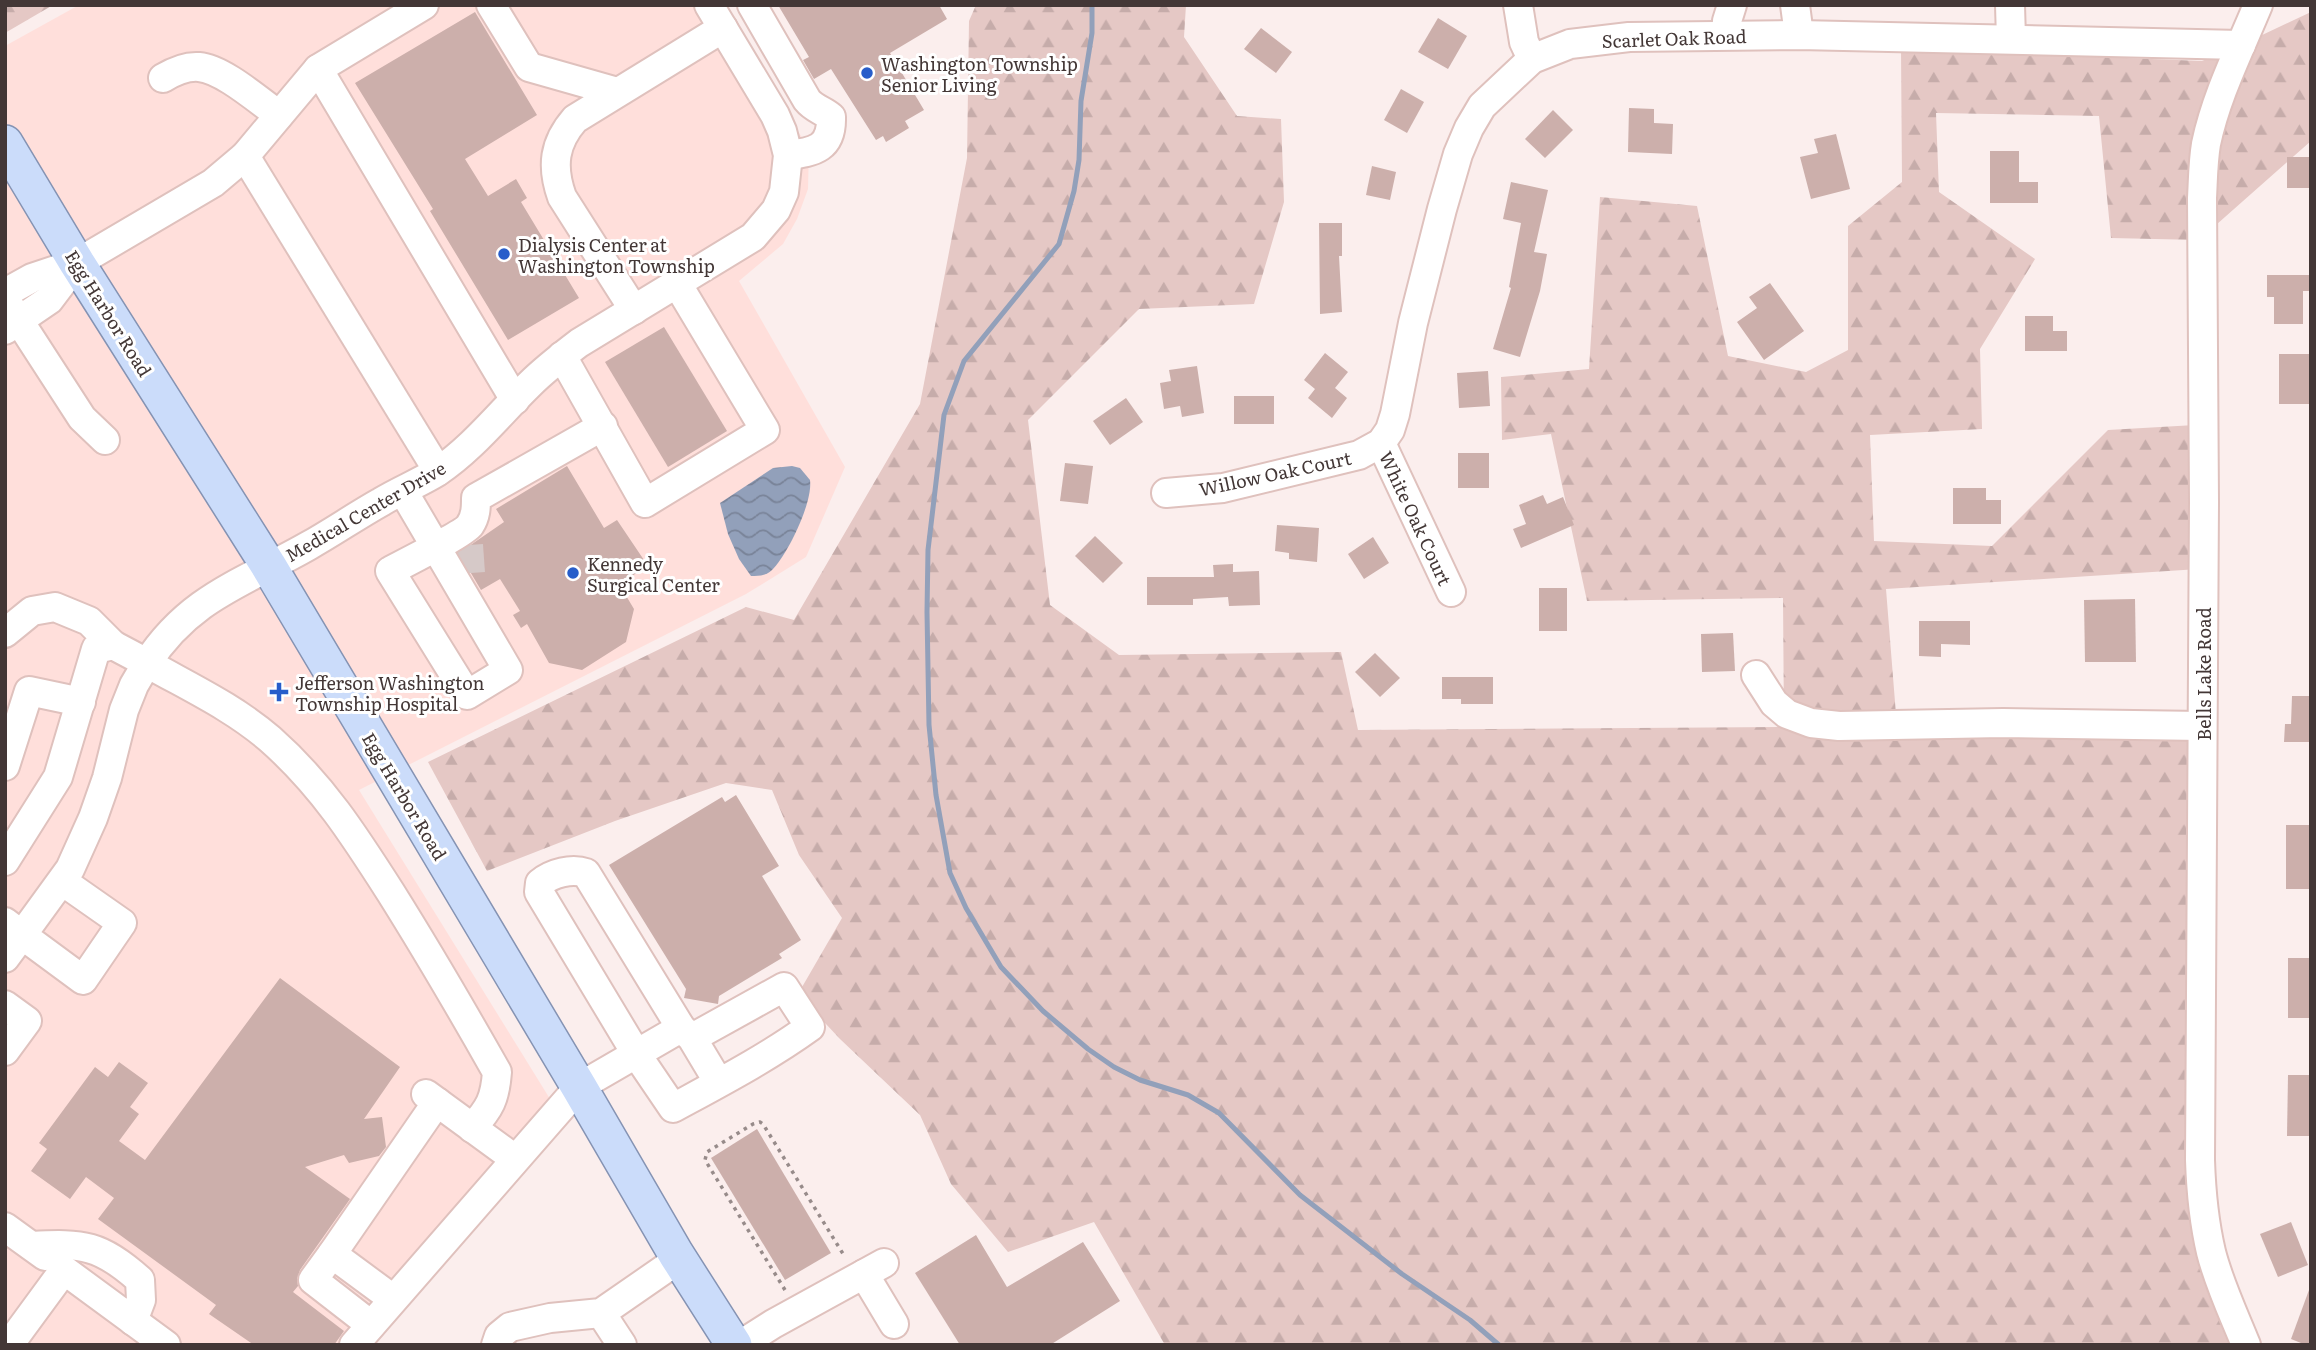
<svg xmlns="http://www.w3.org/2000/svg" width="2316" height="1350" font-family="Literata,serif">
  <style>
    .built { fill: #ffdfdb }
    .forest { fill: url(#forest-firs) }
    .water { fill: url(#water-waves) }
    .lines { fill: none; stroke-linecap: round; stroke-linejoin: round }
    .stream { stroke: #92a0ba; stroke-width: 5 }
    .building { fill: #ccafab }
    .minor-tunnel { stroke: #d6c9c8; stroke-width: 28; stroke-dasharray: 28 14; stroke-linecap: butt }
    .minor-casing { stroke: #dfc1bd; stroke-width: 32 }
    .major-casing { stroke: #8593b3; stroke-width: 38 }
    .path { stroke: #978b8a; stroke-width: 3.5; stroke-dasharray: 3.5 5; stroke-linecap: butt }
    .minor { stroke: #fff; stroke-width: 28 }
    .major { stroke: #cbdcfa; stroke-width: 35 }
    .poi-dot { fill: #275dca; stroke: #fff; stroke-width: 2.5 }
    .labels { text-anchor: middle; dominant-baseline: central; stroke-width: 6; stroke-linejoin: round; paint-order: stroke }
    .street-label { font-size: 18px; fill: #433736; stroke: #fff }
    .poi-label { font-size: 18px; fill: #433736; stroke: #fff; text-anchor: start }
  </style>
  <defs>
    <pattern id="forest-firs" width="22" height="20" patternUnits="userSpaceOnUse" patternTransform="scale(1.75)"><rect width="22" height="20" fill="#e5c8c5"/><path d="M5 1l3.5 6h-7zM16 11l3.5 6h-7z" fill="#c6acaa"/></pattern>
    <pattern id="water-waves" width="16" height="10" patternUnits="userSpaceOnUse" patternTransform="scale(1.75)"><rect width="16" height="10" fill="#92a0ba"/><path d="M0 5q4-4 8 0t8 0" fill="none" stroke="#798398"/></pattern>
  </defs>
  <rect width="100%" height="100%" fill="#fbeeed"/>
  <!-- built -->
  <path class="built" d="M79,5h641l89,144 -1,40 -11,30 -14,25 -44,37 106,186 -39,90 -60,37 -387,196 204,330 -188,225h-347l-23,-16v-1283z"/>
  <!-- forest -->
  <g class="forest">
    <path d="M5,5h48l-48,28z"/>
    <path d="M976,5h210l-2,32 53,79 44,3 3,83 -30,102 -115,5 -111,111 22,185 69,50 222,-3 17,78 426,-3 -1,-129 -196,3 -36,-167 -49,6 -1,-63 88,-8 11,-172 97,9 31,150 78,16 42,-22v-124l54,-44 -1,-133 301,12 39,-16 70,-33v129l-112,99 -88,-2 -12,-122 -163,-3 3,79 96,67 -55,90 2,80 -112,6 4,106 118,5 116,-116 87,-5 4,144 -313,20 11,138 304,-2 4,523 38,97h-1078l-71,-123 -86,30 -57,-68 -31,-69 -80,-76 -42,-45 44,-76 -43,-63 -27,-65 -46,-7 -111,38 -128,50 -59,-109 318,-155 48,13 126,-216 47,-246 2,-137z"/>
  </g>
  <!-- water -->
  <path class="water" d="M792,466l8,2 10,12c3,22 -22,74 -38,90 -6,6 -13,6 -21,6l-12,-17 -11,-25 -8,-31 53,-35z"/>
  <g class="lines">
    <!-- stream -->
    <path class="stream" d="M1092,5v28l-11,68 -2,59 -5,31 -15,53 -95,117 -20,54 -16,135 -1,62 2,113 7,70 14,78 16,35 35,59 42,44 45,38 26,18 26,13 48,15 31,18 81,82 102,79 68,46 29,25"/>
  </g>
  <!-- building -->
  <g class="building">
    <path d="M778,5h161l8,14 -57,34 34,57 -19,11 4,7 -23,14 -3,-6 -7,4 -45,-71 -17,10 -11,-19 6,-3z"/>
    <path d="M475,12l62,103 -72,44 23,37 28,-17 11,19 -6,4 58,96 -71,42 -78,-129 3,-2 -78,-126z"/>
    <path d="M1438,18l29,18 -19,33 -30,-17z"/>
    <path d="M1261,28l31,24 -16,21 -32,-24z"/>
    <path d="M1401,89l23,13 -17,31 -23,-13z"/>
    <path d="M1629,108l25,1v14l19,1 -1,30 -44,-2z"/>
    <path d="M1553,110l20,20 -28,28 -20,-19z"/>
    <path d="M1836,134l14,55 -39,10 -11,-42 18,-4 -4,-14z"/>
    <path d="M1990,151h29v31h19v21h-48z"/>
    <rect x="2287" y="157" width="24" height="31"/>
    <path d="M1372,166l24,6 -6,28 -24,-5z"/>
    <path d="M1511,182l37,8 -14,62 13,2 -7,37 -20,66 -27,-8 18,-61 -2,-1 12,-64 -18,-4z"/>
    <path d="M1319,223h23v33h-3l3,56 -22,2z"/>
    <path d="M2267,275h44v16h-8v33h-29v-27h-7z"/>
    <path d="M1770,283l34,48 -40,29 -27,-38 20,-14 -8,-11z"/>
    <path d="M2025,316h28v15h14v20h-42z"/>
    <path d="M664,327l63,104 -59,36 -63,-105z"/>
    <path d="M1325,353l23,19 -13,16 12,10 -15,20 -24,-20 7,-9 -11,-9z"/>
    <path d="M2279,354h31l1,50h-32z"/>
    <path d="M1197,366l7,47 -22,4 -2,-11 -16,3 -4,-26 11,-2 -2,-11z"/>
    <path d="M1488,371l2,35 -31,2 -2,-35z"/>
    <rect x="1234" y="396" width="40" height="28"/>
    <path d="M1126,398l17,24 -33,23 -17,-24z"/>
    <rect x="1458" y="453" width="31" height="35"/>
    <path d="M1065,463l28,3 -5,38 -28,-3z"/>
    <path d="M567,466l37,62 13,-8 31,46 -29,18 15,25 -8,33 -44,28 -33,-7 -22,-39 -6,4 -8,-13 7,-4 -20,-32 -19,11 -22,-37 45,-31 -8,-13z"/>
    <path d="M1953,488h33v12h15v24h-48z"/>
    <path d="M1543,495l4,9 16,-7 11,28 -53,23 -8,-19 13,-5 -7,-19z"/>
    <path d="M1277,525l42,3 -2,34 -28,-3v-6l-14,-2z"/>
    <path d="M1095,536l28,27 -20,20 -28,-27z"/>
    <path d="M1373,537l16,26 -25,16 -16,-25z"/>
    <path d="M1233,564v8l26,-1 1,34 -31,1 -1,-9 -35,2v6h-46v-28h67l-1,-12z"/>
    <rect x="1539" y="588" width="28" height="43"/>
    <path d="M2135,599l1,63h-51l-1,-62z"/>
    <path d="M1919,621h51v24l-29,-1v13l-22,-1z"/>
    <path d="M1733,633l2,38 -33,1 -1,-38z"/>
    <path d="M1375,653l25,25 -20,19 -25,-25z"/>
    <path d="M1442,677h51v27h-32v-5h-19z"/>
    <path d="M2292,696h19v46h-27l1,-18h6z"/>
    <path d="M736,795l43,71 -17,10 39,64 -22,14 3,4 -63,38 -1,8 -34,-6 2,-9 -77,-124 113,-68 3,5z"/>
    <rect x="2286" y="825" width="25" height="64"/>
    <rect x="2288" y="958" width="23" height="60"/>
    <path d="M280,978l120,89 -36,52 18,-2 4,30 -7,9 -30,7 -5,-8 -39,12 45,32 -50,71 -3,9 1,7 -5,6 51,39 -10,14h-80l-45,-31 7,-9 -118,-86 16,-21 -28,-21 -16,22 -39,-28 16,-22 -8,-6 56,-76 13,10 11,-15 29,21 -18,24 9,7 -20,27 26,19z"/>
    <path d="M2288,1075h23v61h-24z"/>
    <path d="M757,1129l74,124 -46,27 -74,-122z"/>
    <path d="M2291,1222l17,43 -30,12 -18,-43z"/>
    <path d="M976,1235l31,52 76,-45 37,59 -70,44h-90l-45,-72z"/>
    <path d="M2309,1290l2,55h-5l-15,-6z"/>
  </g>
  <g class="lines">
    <!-- minor-tunnel -->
    <path class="minor-tunnel" d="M469,545l2,28"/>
    <!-- minor casing -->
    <g class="minor-casing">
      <g id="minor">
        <path d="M491,5l38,62 88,25"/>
        <path d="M752,5l55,95c7,9 16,10 24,17 1,31 -16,35 -43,38"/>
        <path d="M1518,5l6,37 8,17"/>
        <path d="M1795,5l4,30"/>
        <path d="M2010,5l1,34"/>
        <path d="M1726,35l1,-14 5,-16"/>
        <path d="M318,69l197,331"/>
        <path d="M163,78c10,-6 24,-12 36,-11 24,2 60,34 80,48"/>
        <path d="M245,156l193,315"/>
        <path d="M5,293l27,-15 45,-15 136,-80 32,-27 73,-87 106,-64"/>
        <path d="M5,299l77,119 23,22"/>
        <path d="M634,310l-72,-113c-11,-31 -8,-54 13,-78l148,-91"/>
        <path d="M5,330l44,-30 28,-37"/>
        <path d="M562,356l83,147 120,-73 -87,-145"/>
        <path d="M1381,443l70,149"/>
        <path d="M403,491c35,60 70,120 105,179l-41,25 -77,-124c13,-7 75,-38 80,-46 6,-9 6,-18 6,-27l127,-72"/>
        <path d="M1166,493l57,-5 136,-33 22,-12 9,-13 5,-16 18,-91 29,-114 16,-55 11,-26 13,-22 50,-47 38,-15 59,-7 170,-2 442,10"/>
        <path d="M5,633l27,-22 23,-4 34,14 24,24"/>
        <path d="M1756,675l18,28 13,11 24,9 28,3 164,-3 199,3"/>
        <path d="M5,766l24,-75 52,11"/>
        <path d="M5,861l53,-84 38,-128 17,-4 34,18 -13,22 -10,25 -17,68 -14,40 -23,51 -48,66 61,45 39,-57 -60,-42"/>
        <path d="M5,922l17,13 -17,23"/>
        <path d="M5,1005l22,16 -22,30"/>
        <path d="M692,1038l92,-51 26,40c-43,31 -91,56 -137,81l-36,-53 -98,-163 1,-9c12,-10 32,-15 46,-10l95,155 11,10 27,45"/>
        <path d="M426,1094l89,65"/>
        <path d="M472,1128c18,-20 23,-29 25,-56 -34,-60 -69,-120 -106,-179 -37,-58 -69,-108 -121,-154 -37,-32 -81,-52 -123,-76 43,-66 96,-80 161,-117 25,-14 48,-30 73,-44 18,-11 38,-19 56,-30 36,-24 63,-59 93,-88 15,-15 32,-28 49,-41l174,-106 23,-27 8,-18 4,-37 -6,-24 -7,-16 -66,-110"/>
        <path d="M5,1227l40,29"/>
        <path d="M32,1246c51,-3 69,-1 108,34l1,20 -8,21"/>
        <path d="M332,1254l-19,26 58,45"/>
        <path d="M864,1274l30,50"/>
        <path d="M393,1299l-61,-45 105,-152"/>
        <path d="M601,1313l21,32"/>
        <path d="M9,1345l55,-75 102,75"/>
        <path d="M354,1345l225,-258 102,-59"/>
        <path d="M496,1345l3,-9 11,-9 40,-9 51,-5 78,-54"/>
        <path d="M740,1345l33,-21 111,-61"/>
        <path d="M2246,1345c-12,-30 -27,-61 -35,-93 -7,-30 -10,-61 -11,-92l4,-658 -2,-304c1,-18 1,-36 4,-54 10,-48 33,-93 52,-139"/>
      </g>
    </g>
    <!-- major casing -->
    <g class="major-casing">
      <path id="major" d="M5,143l72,120 191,302 311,522 97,167 58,91"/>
    </g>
    <!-- path -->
    <path class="path" d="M785,1290l-80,-130 2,-8 46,-28 7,-2 3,2 82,133"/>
    <!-- minor -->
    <use href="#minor" class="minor"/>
    <!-- major -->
    <use href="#major" class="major"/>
  </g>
  <!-- markers -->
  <g class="poi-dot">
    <circle cx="867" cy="73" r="7"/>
    <circle cx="504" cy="254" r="7"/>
    <circle cx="573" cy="573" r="7"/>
    <path d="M275.5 681.5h7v7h7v7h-7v7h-7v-7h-7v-7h7z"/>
  </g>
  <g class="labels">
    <!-- street labels -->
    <g class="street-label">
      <text transform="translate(1674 38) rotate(-2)">Scarlet Oak Road</text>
      <text transform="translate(109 313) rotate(58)">Egg Harbor Road</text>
      <text transform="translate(1275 473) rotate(-12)">Willow Oak Court</text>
      <text transform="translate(365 511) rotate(-30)">Medical Center Drive</text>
      <text transform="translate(1416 518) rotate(65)">White Oak Court</text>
      <text transform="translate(2203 674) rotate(-90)">Bells Lake Road</text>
      <text transform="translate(405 796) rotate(59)">Egg Harbor Road</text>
    </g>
    <!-- poi labels -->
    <g class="poi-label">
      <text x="881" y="63">Washington Township<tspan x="881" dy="21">Senior Living</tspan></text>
      <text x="518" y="244">Dialysis Center at<tspan x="518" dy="21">Washington Township</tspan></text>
      <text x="587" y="563">Kennedy<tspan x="587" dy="21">Surgical Center</tspan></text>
      <text x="295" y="682">Jefferson Washington<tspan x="295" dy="21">Township Hospital</tspan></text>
    </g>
  </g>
  <!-- border -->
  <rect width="2316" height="1350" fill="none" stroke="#433736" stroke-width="14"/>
</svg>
